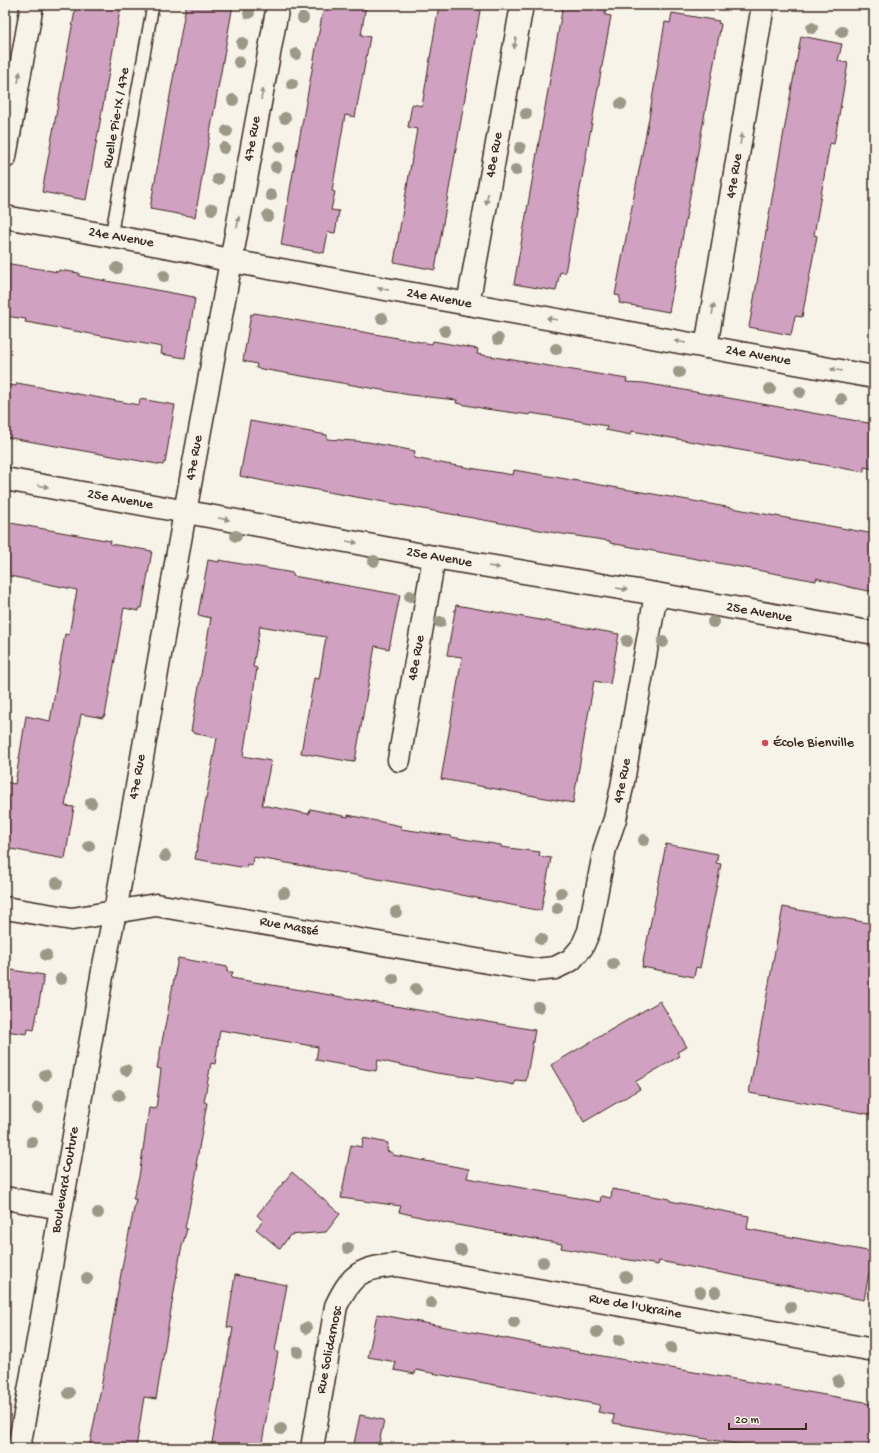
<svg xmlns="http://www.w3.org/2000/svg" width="879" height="1453" font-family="'Gochi Hand',sans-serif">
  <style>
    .building { fill: #d0a1c1; stroke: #3b2a1e }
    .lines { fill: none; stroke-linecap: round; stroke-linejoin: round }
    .lane-casing { stroke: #3b2a1e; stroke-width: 14 }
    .street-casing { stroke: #3b2a1e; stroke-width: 25 }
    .secondary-casing { stroke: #3b2a1e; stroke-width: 25 }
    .lane { stroke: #f7f3e8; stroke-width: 11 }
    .street { stroke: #f7f3e8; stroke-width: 22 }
    .secondary { stroke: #f7f3e8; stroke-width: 22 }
    .tree { fill: #9c9988 }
    .oneway { fill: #998e83 }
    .poi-dot { fill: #d1495b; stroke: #f7f3e8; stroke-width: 1.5 }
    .labels { text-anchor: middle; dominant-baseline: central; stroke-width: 3.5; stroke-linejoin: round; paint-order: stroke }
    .street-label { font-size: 14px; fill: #3b2a1e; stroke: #f7f3e8 }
    .poi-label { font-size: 14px; fill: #3b2a1e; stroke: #f7f3e8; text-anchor: start }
  </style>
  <rect width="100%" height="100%" fill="#f7f3e8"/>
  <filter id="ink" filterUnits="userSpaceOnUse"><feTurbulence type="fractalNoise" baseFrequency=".025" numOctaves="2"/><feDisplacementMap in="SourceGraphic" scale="8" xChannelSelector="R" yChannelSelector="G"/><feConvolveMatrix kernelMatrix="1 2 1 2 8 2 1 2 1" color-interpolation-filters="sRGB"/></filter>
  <g filter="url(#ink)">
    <!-- building -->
    <g class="building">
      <path d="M76,5h45l-35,195 -44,-8z"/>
      <path d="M186,5h47l-38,212 -45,-8z"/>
      <path d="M324,5h42l-5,30 9,2 -15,80 -10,-2 -13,76 3,1 -4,18 8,1 -4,22 -7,-1 -4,21 -43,-8 10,-61z"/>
      <path d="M439,5h42l-46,265 -41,-8 23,-133 -9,-2 4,-23 10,2z"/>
      <path d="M563,5h44l-2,10 6,1 -46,257 -5,-1 -4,19 -42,-7z"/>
      <path d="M672,13l47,8 -1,2 3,1 -52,288 -50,-9 1,-7 -5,-1 34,-177 16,-96 5,1z"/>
      <path d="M801,36l41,8 -4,17 10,2 -14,81 -4,-1 -16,92 3,1 -15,81 -7,-1 -4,19 -42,-8z"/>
      <path d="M5,263l53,9 1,-2 20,3v3l115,21 -1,2h2l-10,59 -24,-4 1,-7 -125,-23 -12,-2 1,-3 -21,-3z"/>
      <path d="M254,313l178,31 1,-3 45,8 -1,5 150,25 -1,3 18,1 40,7 190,34v45l-10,-2v5l-232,-41 -1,4 -25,-5 1,-4 -45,-8 -32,-5v2l-44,-6 -30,-6 1,-3 -47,-5 -154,-27 1,-4 -14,-3 8,-47 2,1z"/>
      <path d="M17,383l122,22 1,-6 35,6 -10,58 -1,-1 -1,3 -158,-28v-53l11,2z"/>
      <path d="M250,421l77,14v4l41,3 47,9 -1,7 32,6 67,11 1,-5 174,30 186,34v58l-21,-4 -37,-10v3l-206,-38v-2l-54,-8 -261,-47 -22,-3 -33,-7z"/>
      <path d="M5,522l106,19 -1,3 42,7 -10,57h-3v3l-15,-3 -19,108h-1l-1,2 -22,-4 -16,92 9,1 -9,52 -60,-11v-66l10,2 11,-68 24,5 15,-87 4,1 8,-45 -72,-15z"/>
      <path d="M208,560l11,2v-2l74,13v3l107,19 -11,54 -14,-3 -20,115 -2,-1v2l-52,-9 13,-75 5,1 7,-42 -66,-11 -7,41 4,1 -14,88 28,5 -9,44 47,9 1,-5 38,8v-2l53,11v3l50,7v1l50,8v2l39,5 -1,4 12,2 -10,53 -124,-25 -164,-29 -1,8 -5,-1 -1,4 -51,-9 22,-121 -24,-5v-2h-2l20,-113 -13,-3z"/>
      <path d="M456,605l163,29 -9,50 -16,-3 -21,122 -132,-24 21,-122 -15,-2z"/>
      <path d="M666,844l52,10 -2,9 5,1 -21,104 -4,-1 -2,10 -52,-10z"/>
      <path d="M783,907l91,17v191l-125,-22z"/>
      <path d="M178,958l50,9 -1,5h6l-2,6 304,52 -9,51 -11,-1 -1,5 -39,-8v1l-39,-5 -58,-13 -2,11 -60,-11 2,-13 -98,-17 -5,34 -4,-1 -7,39 3,1 -11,62h2l-13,63 2,1 -6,21 -25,149 -12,-2 -8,51h-47l12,-60 22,-126 13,-63h-3l6,-22 10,-69 7,1 5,-40 -4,-1z"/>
      <path d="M5,969l39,6 -10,55 -6,-1 -1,5 -22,-3z"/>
      <path d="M660,1001l27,46 -10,5 3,4 -45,26 5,7 -56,33 -33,-57z"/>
      <path d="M363,1138l25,5 -1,8 6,2v2l76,14 -2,9 133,24 1,-6 10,2 1,-9 58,10v2l79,15 -2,13 126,23 -9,48 -205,-39 -1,4 -97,-17 1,-4 -116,-21 -47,-11 2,-6 -60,-8 10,-53 11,2z"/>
      <path d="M292,1172l48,42 -14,18 -36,3 -10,14 -24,-20 7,-8 -6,-6z"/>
      <path d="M235,1275l52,10 -12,66 3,1 -17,96h-50l22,-120 -6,-1z"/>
      <path d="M377,1314l180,34 308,54v1l9,1v34l-2,10h-113l-146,-25 1,-8 -16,-3 2,-7 -184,-35 -1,4 -21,-4 2,-8 -28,-5z"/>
      <path d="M360,1415l24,5 -6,28h-25z"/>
    </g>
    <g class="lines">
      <!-- lane casing -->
      <g class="lane-casing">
        <path id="lane" d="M111,236l42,-231"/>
      </g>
      <!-- street casing -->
      <g class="street-casing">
        <g id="street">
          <path d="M5,157l27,-152"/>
          <path d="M5,217l106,19 80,15 40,10 237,43 406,73"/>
          <path d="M468,304l54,-299"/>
          <path d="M706,347l57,-342"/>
          <path d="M5,479l429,78 222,37 218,39"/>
          <path d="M399,760l35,-203"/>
          <path d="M5,908l67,11 84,-14 379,65 20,-2 16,-8 11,-13 7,-16 16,-83 10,-29 7,-32 34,-193"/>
          <path d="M5,1198l56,10"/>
          <path d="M312,1448l24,-142c16,-33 25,-38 61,-41l477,85"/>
        </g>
      </g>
      <!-- secondary casing -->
      <g class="secondary-casing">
        <path id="secondary" d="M19,1448l85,-483 11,-53 70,-400 93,-507"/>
      </g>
      <!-- lane -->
      <use href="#lane" class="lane"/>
      <!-- street -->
      <use href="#street" class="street"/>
      <!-- secondary -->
      <use href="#secondary" class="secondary"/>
    </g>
    <!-- trees -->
    <g class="tree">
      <circle cx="249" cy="13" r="6"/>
      <circle cx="303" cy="18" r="6"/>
      <circle cx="812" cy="28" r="6"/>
      <circle cx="842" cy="32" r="6"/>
      <circle cx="242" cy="43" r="6"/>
      <circle cx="296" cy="54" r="6"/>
      <circle cx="239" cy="62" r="6"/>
      <circle cx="292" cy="84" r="6"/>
      <circle cx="233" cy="100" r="6"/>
      <circle cx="621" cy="104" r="6"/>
      <circle cx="526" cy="114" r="6"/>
      <circle cx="285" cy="118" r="6"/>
      <circle cx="227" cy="131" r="6"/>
      <circle cx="280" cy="147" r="6"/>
      <circle cx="224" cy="148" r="6"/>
      <circle cx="520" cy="148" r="6"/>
      <circle cx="276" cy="167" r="6"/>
      <circle cx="516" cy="170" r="6"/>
      <circle cx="218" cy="179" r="6"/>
      <circle cx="271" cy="195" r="6"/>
      <circle cx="212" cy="209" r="6"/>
      <circle cx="268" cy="216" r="6"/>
      <circle cx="117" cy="268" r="6"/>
      <circle cx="164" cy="276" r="6"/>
      <circle cx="382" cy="318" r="6"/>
      <circle cx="445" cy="331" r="6"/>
      <circle cx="498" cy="339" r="6"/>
      <circle cx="556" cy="349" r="6"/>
      <circle cx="679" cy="372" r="6"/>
      <circle cx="770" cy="389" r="6"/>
      <circle cx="800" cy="392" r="6"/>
      <circle cx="841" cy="399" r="6"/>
      <circle cx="236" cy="536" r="6"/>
      <circle cx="374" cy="561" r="6"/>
      <circle cx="410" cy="596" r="6"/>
      <circle cx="440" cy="622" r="6"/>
      <circle cx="713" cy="622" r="6"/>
      <circle cx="627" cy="641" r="6"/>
      <circle cx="663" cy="642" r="6"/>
      <circle cx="91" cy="803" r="6"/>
      <circle cx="644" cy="840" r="6"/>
      <circle cx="89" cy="846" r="6"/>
      <circle cx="165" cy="856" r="6"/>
      <circle cx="57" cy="883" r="6"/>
      <circle cx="284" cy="893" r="6"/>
      <circle cx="561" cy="893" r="6"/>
      <circle cx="557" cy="908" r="6"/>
      <circle cx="396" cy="912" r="6"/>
      <circle cx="541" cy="939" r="6"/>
      <circle cx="46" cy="955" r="6"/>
      <circle cx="613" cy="964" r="6"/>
      <circle cx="61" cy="979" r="6"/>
      <circle cx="393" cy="979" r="6"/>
      <circle cx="416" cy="989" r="6"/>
      <circle cx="538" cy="1007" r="6"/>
      <circle cx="126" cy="1070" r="6"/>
      <circle cx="45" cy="1075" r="6"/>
      <circle cx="119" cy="1095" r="6"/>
      <circle cx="38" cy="1108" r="6"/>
      <circle cx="32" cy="1142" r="6"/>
      <circle cx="98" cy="1213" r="6"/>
      <circle cx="348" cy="1248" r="6"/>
      <circle cx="461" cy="1250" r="6"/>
      <circle cx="543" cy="1262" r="6"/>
      <circle cx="626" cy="1277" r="6"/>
      <circle cx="87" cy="1278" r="6"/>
      <circle cx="700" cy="1292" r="6"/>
      <circle cx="715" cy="1292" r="6"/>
      <circle cx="431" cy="1303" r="6"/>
      <circle cx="791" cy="1307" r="6"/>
      <circle cx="514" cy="1322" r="6"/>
      <circle cx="306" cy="1328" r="6"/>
      <circle cx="597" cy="1332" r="6"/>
      <circle cx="619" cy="1340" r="6"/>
      <circle cx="671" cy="1348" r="6"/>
      <circle cx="298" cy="1352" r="6"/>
      <circle cx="838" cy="1381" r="6"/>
      <circle cx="69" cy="1393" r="6"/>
      <circle cx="281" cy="1429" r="6"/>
    </g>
    <!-- one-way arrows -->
    <defs><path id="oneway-solid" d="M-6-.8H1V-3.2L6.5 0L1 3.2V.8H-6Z"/></defs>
    <g class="oneway">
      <use href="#oneway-solid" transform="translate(515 43) rotate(100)"/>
      <use href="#oneway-solid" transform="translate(19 77) rotate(-80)"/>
      <use href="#oneway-solid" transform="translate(262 94) rotate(-80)"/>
      <use href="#oneway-solid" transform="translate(741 139) rotate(-81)"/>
      <use href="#oneway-solid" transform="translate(487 199) rotate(100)"/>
      <use href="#oneway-solid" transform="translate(238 222) rotate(-80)"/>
      <use href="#oneway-solid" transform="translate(383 289) rotate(-169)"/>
      <use href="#oneway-solid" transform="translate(713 309) rotate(-81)"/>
      <use href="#oneway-solid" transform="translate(552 319) rotate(-170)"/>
      <use href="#oneway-solid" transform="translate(680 342) rotate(-170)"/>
      <use href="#oneway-solid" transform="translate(836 370) rotate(-170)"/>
      <use href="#oneway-solid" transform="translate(43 486) rotate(10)"/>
      <use href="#oneway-solid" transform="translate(224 519) rotate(10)"/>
      <use href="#oneway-solid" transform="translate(352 542) rotate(10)"/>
      <use href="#oneway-solid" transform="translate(494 567) rotate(9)"/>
      <use href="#oneway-solid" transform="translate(622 589) rotate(9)"/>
    </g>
  </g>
  <!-- markers -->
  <circle class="poi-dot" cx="765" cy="743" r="4"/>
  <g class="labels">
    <!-- street labels -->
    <g class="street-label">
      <text transform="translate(117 118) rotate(-80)">Ruelle Pie-IX / 47e</text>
      <text transform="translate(253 139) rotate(-80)">47e Rue</text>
      <text transform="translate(495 155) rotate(-80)">48e Rue</text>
      <text transform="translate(735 176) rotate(-81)">49e Rue</text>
      <text transform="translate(121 238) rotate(10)">24e Avenue</text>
      <text transform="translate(439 299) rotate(10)">24e Avenue</text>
      <text transform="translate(758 356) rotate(10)">24e Avenue</text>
      <text transform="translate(195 458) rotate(-80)">47e Rue</text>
      <text transform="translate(120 500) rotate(10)">25e Avenue</text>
      <text transform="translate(439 558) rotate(10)">25e Avenue</text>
      <text transform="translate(759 613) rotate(10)">25e Avenue</text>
      <text transform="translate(417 658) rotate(-80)">48e Rue</text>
      <text transform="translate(138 777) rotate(-80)">47e Rue</text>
      <text transform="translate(623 781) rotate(-79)">49e Rue</text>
      <text transform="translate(289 927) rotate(10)">Rue Massé</text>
      <text transform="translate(66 1180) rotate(-80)">Boulevard Couture</text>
      <text transform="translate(635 1307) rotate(10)">Rue de l'Ukraine</text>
      <text transform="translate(330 1350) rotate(-79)">Rue Solidarnosc</text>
    </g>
    <!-- poi labels -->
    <g class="poi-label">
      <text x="773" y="743">École Bienville</text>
    </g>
  </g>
  <!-- margin -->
  <rect width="879" height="1453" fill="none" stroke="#f7f3e8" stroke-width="20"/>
  <rect x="10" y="10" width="859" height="1433" fill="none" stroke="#3b2a1e" stroke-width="1.5" filter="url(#ink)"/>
  <!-- scale -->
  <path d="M729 1423v6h77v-6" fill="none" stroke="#3b2a1e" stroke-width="2"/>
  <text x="735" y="1423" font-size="12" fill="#3b2a1e" stroke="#f7f3e8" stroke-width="3" paint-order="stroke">20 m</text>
</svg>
